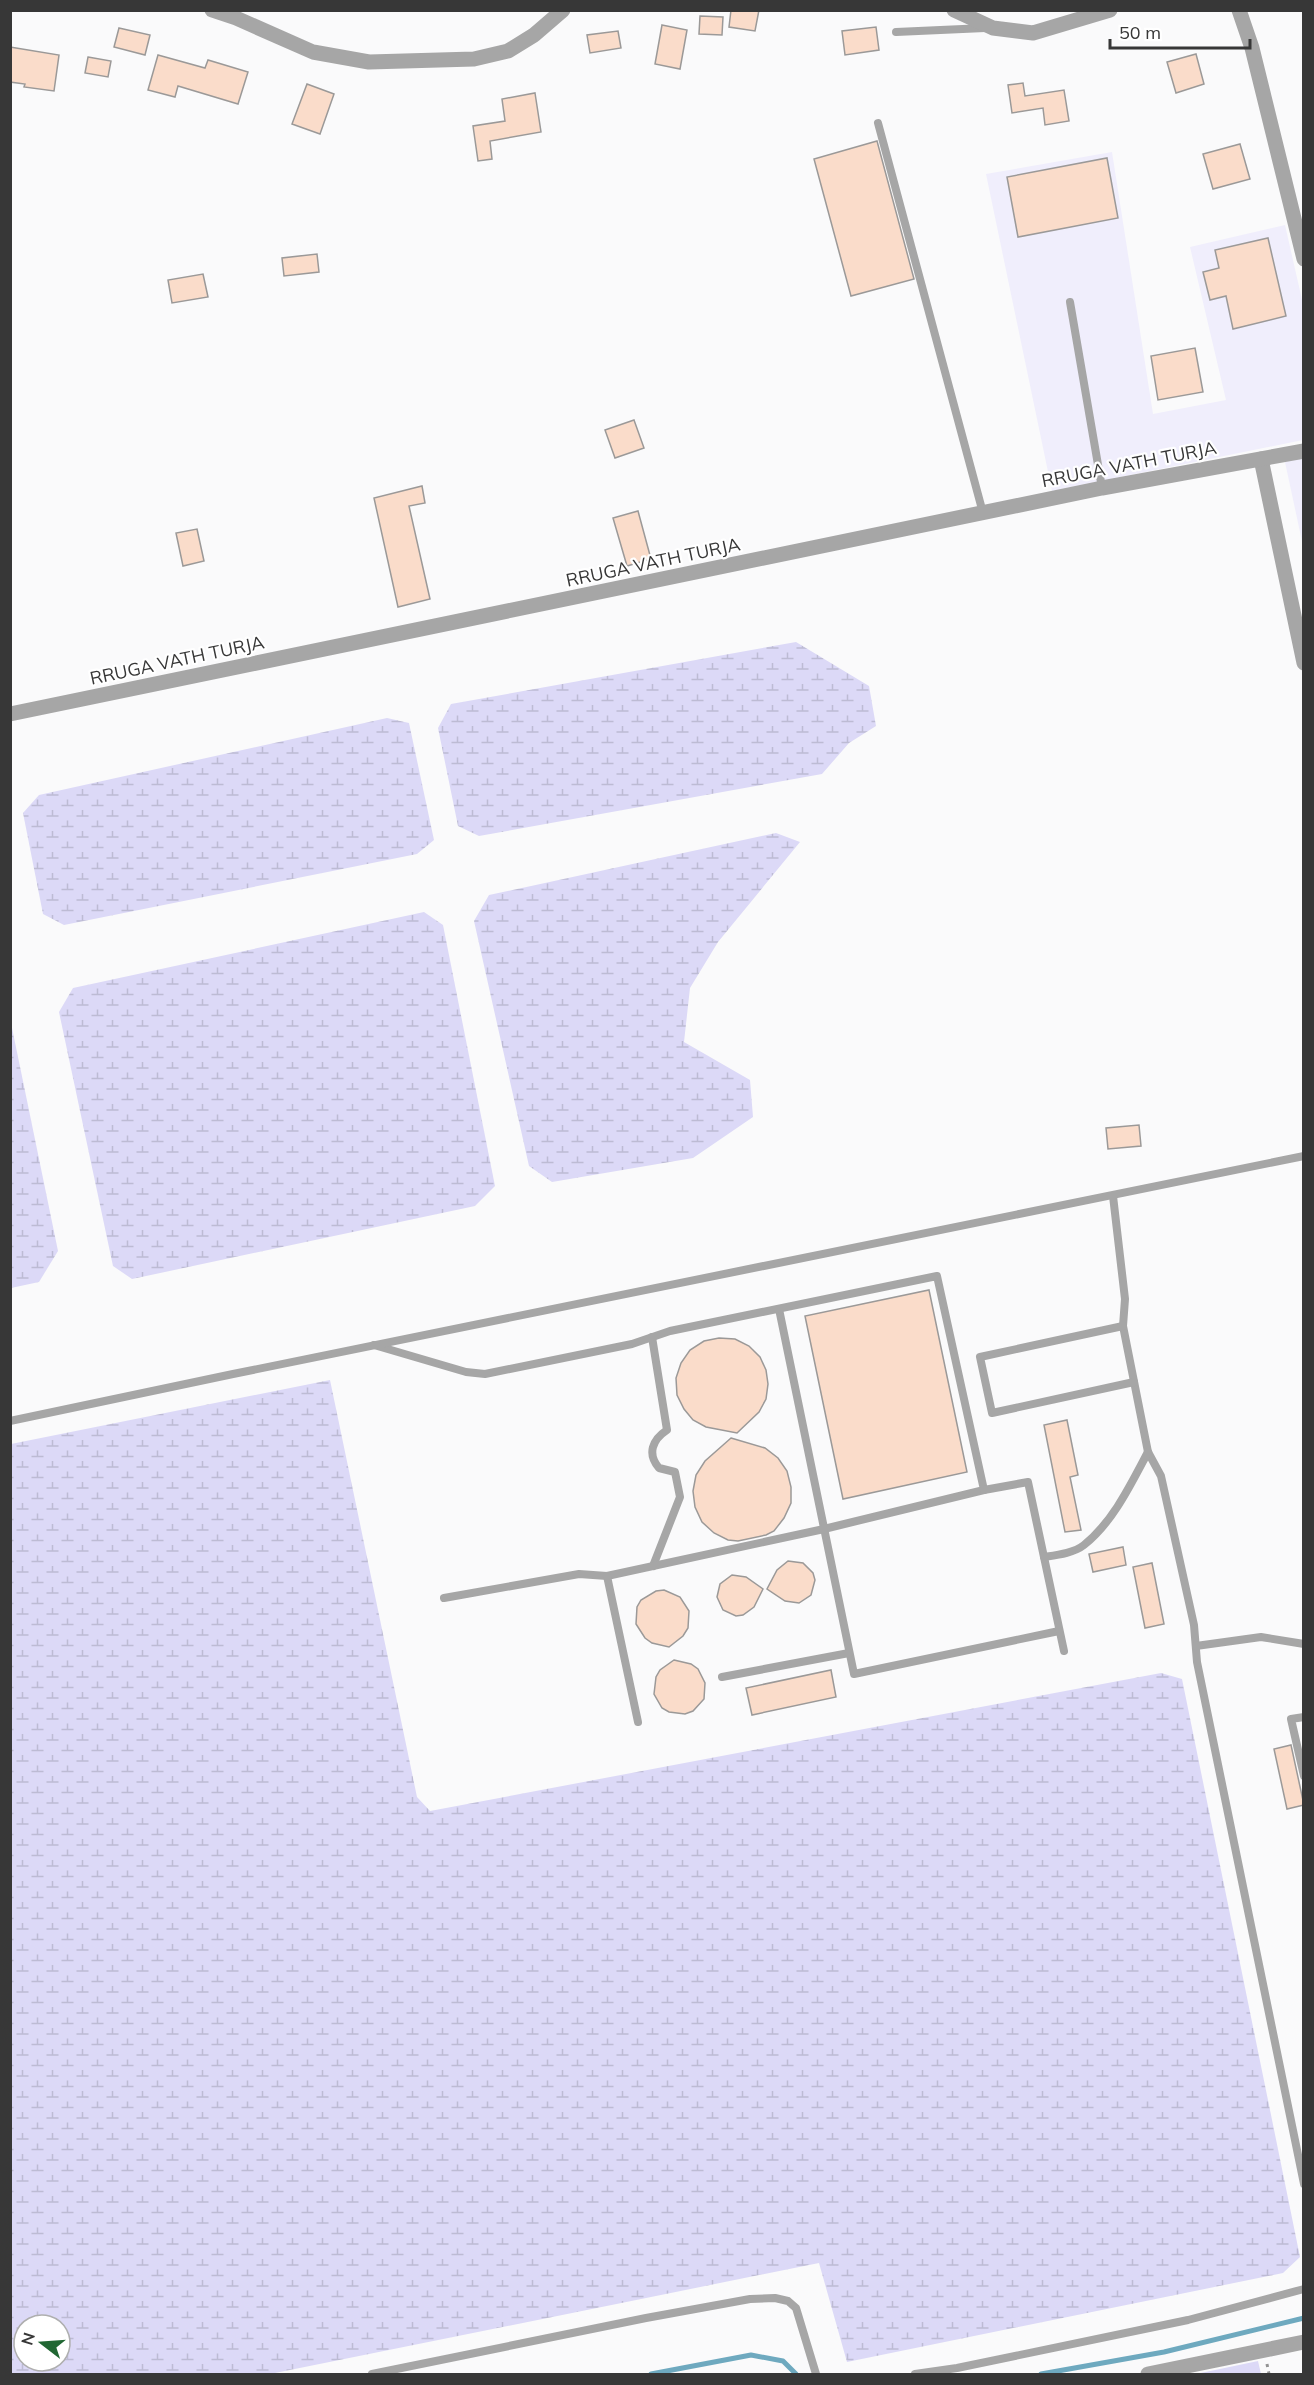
<svg xmlns="http://www.w3.org/2000/svg" width="1314" height="2385" font-family="Mulish,sans-serif">
  <style>
    .commercial { fill: #f0eefc }
    .grass { fill: #dcd9f7 }
    .wetland { fill: url(#wetland-marsh); fill-rule: evenodd }
    .lines { fill: none; stroke-linecap: round; stroke-linejoin: round }
    .stream { stroke: #6ea9bf; stroke-width: 5 }
    .building { fill: #fadcca; stroke: #9b9998; stroke-width: 1.5 }
    .path { stroke: #939393; stroke-width: 3; stroke-dasharray: 3 4.5; stroke-linecap: butt }
    .service { stroke: #a6a6a6; stroke-width: 8 }
    .minor { stroke: #a6a6a6; stroke-width: 15 }
    .tertiary { stroke: #a6a6a6; stroke-width: 15 }
    .labels { text-anchor: middle; dominant-baseline: central; stroke-width: 4.5; stroke-linejoin: round; paint-order: stroke }
    .street-label { font-size: 18px; fill: #373737; stroke: #fff }
  </style>
  <defs>
    <pattern id="wetland-marsh" width="20" height="14" patternUnits="userSpaceOnUse" patternTransform="scale(1.5)"><rect width="20" height="14" fill="#dcd9f7"/><path d="M1 5h8M5 5V1M11 12h8M15 12V8" fill="none" stroke="#bdbbd4"/></pattern>
  </defs>
  <rect width="100%" height="100%" fill="#fafafb"/>
  <!-- commercial -->
  <g class="commercial">
    <path d="M1112,152l41,262 73,-14 -36,-153 95,-22 18,79v136l-251,51 -66,-317z"/>
    <path d="M1303,458v88l-18,-84z"/>
  </g>
  <!-- grass -->
  <path class="grass" d="M1258,2361l3,13h-65z"/>
  <!-- wetland -->
  <g class="wetland">
    <path d="M796,642l73,44 7,40 -27,17 -27,31 -343,62 -21,-10 -20,-98 13,-24z"/>
    <path d="M387,718l22,5 25,117 -17,14 -353,71 -21,-11 -20,-101 16,-18z"/>
    <path d="M776,833l24,9 -82,100 -28,46 -6,54 66,38 3,37 -60,41 -141,24 -23,-16 -55,-245 15,-26z"/>
    <path d="M424,912l19,13 52,261 -20,20 -343,73 -19,-13 -54,-254 14,-24z"/>
    <path d="M11,1023l47,228 -19,31 -28,6z"/>
    <path d="M330,1380l87,417 13,14 731,-138 21,6 118,578 -17,16 -436,89 -28,-99 -549,111h-259v-930zM24,2325h36v36h-36z"/>
  </g>
  <g class="lines">
    <!-- stream -->
    <g class="stream">
      <path d="M651,2374l100,-19 32,6 13,13"/>
      <path d="M1041,2374l123,-22 140,-34"/>
    </g>
  </g>
  <!-- building -->
  <g class="building">
    <path d="M731,10h28l-4,21 -26,-4z"/>
    <path d="M700,16l23,1 -1,18 -23,-1z"/>
    <path d="M662,25l25,5 -7,39 -25,-5z"/>
    <path d="M876,27l3,23 -34,5 -3,-24z"/>
    <path d="M119,28l31,7 -5,20 -31,-8z"/>
    <path d="M618,31l3,17 -31,5 -3,-18z"/>
    <path d="M10,47l49,8 -5,36 -30,-4 1,-3 -15,-2z"/>
    <path d="M1196,54l8,30 -28,9 -9,-31z"/>
    <path d="M158,55l47,13 3,-8 40,12 -10,32 -60,-18 -3,11 -27,-7z"/>
    <path d="M88,57l23,4 -3,16 -23,-4z"/>
    <path d="M1023,83l2,13 39,-6 5,31 -24,4 -2,-17 -31,5 -4,-28z"/>
    <path d="M307,84l27,10 -14,40 -28,-10z"/>
    <path d="M535,93l6,39 -51,9 2,18 -14,2 -5,-35 32,-5 -3,-22z"/>
    <path d="M877,141l37,138 -63,17 -37,-137z"/>
    <path d="M1240,144l10,35 -37,10 -10,-35z"/>
    <path d="M1107,158l11,60 -100,19 -11,-60z"/>
    <path d="M1268,238l18,78 -53,13 -7,-33 -16,4 -7,-28 16,-4 -4,-18z"/>
    <path d="M317,254l2,18 -35,4 -2,-18z"/>
    <path d="M203,274l5,23 -36,6 -4,-23z"/>
    <path d="M1195,348l8,44 -45,8 -7,-44z"/>
    <path d="M634,420l10,28 -29,10 -10,-28z"/>
    <path d="M422,486l3,17 -16,3 21,93 -32,8 -24,-109z"/>
    <path d="M638,511l13,48 -24,7 -14,-48z"/>
    <path d="M197,529l7,32 -21,5 -7,-33z"/>
    <path d="M1139,1125l2,21 -33,3 -2,-21z"/>
    <path d="M929,1290l38,182 -124,27 -38,-183z"/>
    <path d="M719,1338l16,1 14,7 11,11 6,13 2,14 -2,15 -7,13 -22,21 -31,-6 -13,-7 -9,-11 -7,-14 -1,-17 5,-15 9,-13 14,-9z"/>
    <path d="M1067,1420l11,55 -8,2 11,53 -16,2 -21,-107z"/>
    <path d="M731,1438l34,10 13,10 9,13 4,16v16l-7,15 -10,13 -8,4 -28,6 -10,-1 -14,-7 -12,-11 -7,-15 -2,-16 3,-16 9,-14z"/>
    <path d="M1123,1547l3,18 -33,7 -4,-18z"/>
    <path d="M788,1561l15,2 10,10 2,7 -4,15 -12,8 -14,-2 -18,-12 10,-19z"/>
    <path d="M1152,1563l12,61 -19,4 -12,-61z"/>
    <path d="M732,1575l14,2 17,12 -9,18 -11,8 -7,1 -13,-6 -6,-13 3,-13z"/>
    <path d="M664,1590l16,7 9,14 -1,17 -5,8 -14,11 -17,-4 -7,-5 -9,-14 1,-17 4,-7 15,-9z"/>
    <path d="M674,1660l17,4 7,5 7,14 -1,16 -11,12 -8,3 -16,-2 -7,-4 -8,-14 2,-17 4,-7z"/>
    <path d="M831,1670l5,27 -84,18 -6,-27z"/>
    <path d="M1291,1745l13,60 -17,4 -13,-60z"/>
  </g>
  <g class="lines">
    <!-- path -->
    <path class="path" d="M1267,2364l2,10"/>
    <!-- service -->
    <g class="service">
      <path d="M896,32l89,-4"/>
      <path d="M878,123l105,390"/>
      <path d="M1070,302l32,186"/>
      <path d="M1113,1196l12,103 -2,27 25,126 13,24 33,149 3,37 107,522"/>
      <path d="M779,1309l75,365 205,-43"/>
      <path d="M1123,1326l-143,31 12,56 142,-31"/>
      <path d="M652,1337l15,93c-15,10 -20,24 -8,38l16,4 5,25 -27,69"/>
      <path d="M374,1345l92,27 19,2 147,-30 38,-13 267,-55 47,214 -160,39 -217,47 -28,-2 -135,24"/>
      <path d="M10,1421l223,-47 1071,-218"/>
      <path d="M984,1490l44,-8 36,169"/>
      <path d="M1044,1557c13,-2 30,-4 40,-12 29,-23 47,-61 64,-93"/>
      <path d="M607,1576l31,146"/>
      <path d="M1196,1646l65,-9 43,7"/>
      <path d="M722,1677l127,-24"/>
      <path d="M1304,1717l-13,2 13,57"/>
      <path d="M372,2374l274,-56 104,-19 25,-1 13,3 8,7 20,66"/>
      <path d="M915,2374l42,-6 231,-48 116,-31"/>
    </g>
    <!-- minor -->
    <g class="minor">
      <path d="M212,10l24,8 77,34 56,10 105,-3 34,-8 26,-16 29,-25"/>
      <path d="M954,10l39,18 40,5 77,-23"/>
      <path d="M1239,10l13,38 52,211"/>
      <path d="M1261,459l43,204"/>
      <path d="M1148,2374l156,-32"/>
    </g>
    <!-- tertiary -->
    <path class="tertiary" d="M10,714l1092,-226 202,-37"/>
  </g>
  <g class="labels">
    <!-- street labels -->
    <g class="street-label">
      <text transform="translate(1129 464) rotate(-11)">RRUGA VATH TURJA</text>
      <text transform="translate(653 562) rotate(-12)">RRUGA VATH TURJA</text>
      <text transform="translate(177 660) rotate(-12)">RRUGA VATH TURJA</text>
    </g>
  </g>
  <!-- border -->
  <rect width="1314" height="2385" fill="none" stroke="#373737" stroke-width="24"/>
  <!-- north arrow -->
  <g transform="translate(42 2343) rotate(287)"><circle r="28" fill="#ffffff" stroke="#afafaf" stroke-width="1.5"/>
  <path d="M0-4.5L10 22L0 15L-10 22Z" fill="#216733"/>
  <text y="-9" font-size="16" font-weight="bold" text-anchor="middle" fill="#373737">N</text>
  </g>
  <!-- scale -->
  <path d="M1110 39v9h140v-9" fill="none" stroke="#373737" stroke-width="3"/>
  <text x="1119" y="39" font-size="18" fill="#373737" stroke="#ffffff" stroke-width="4.5" paint-order="stroke">50 m</text>
</svg>
